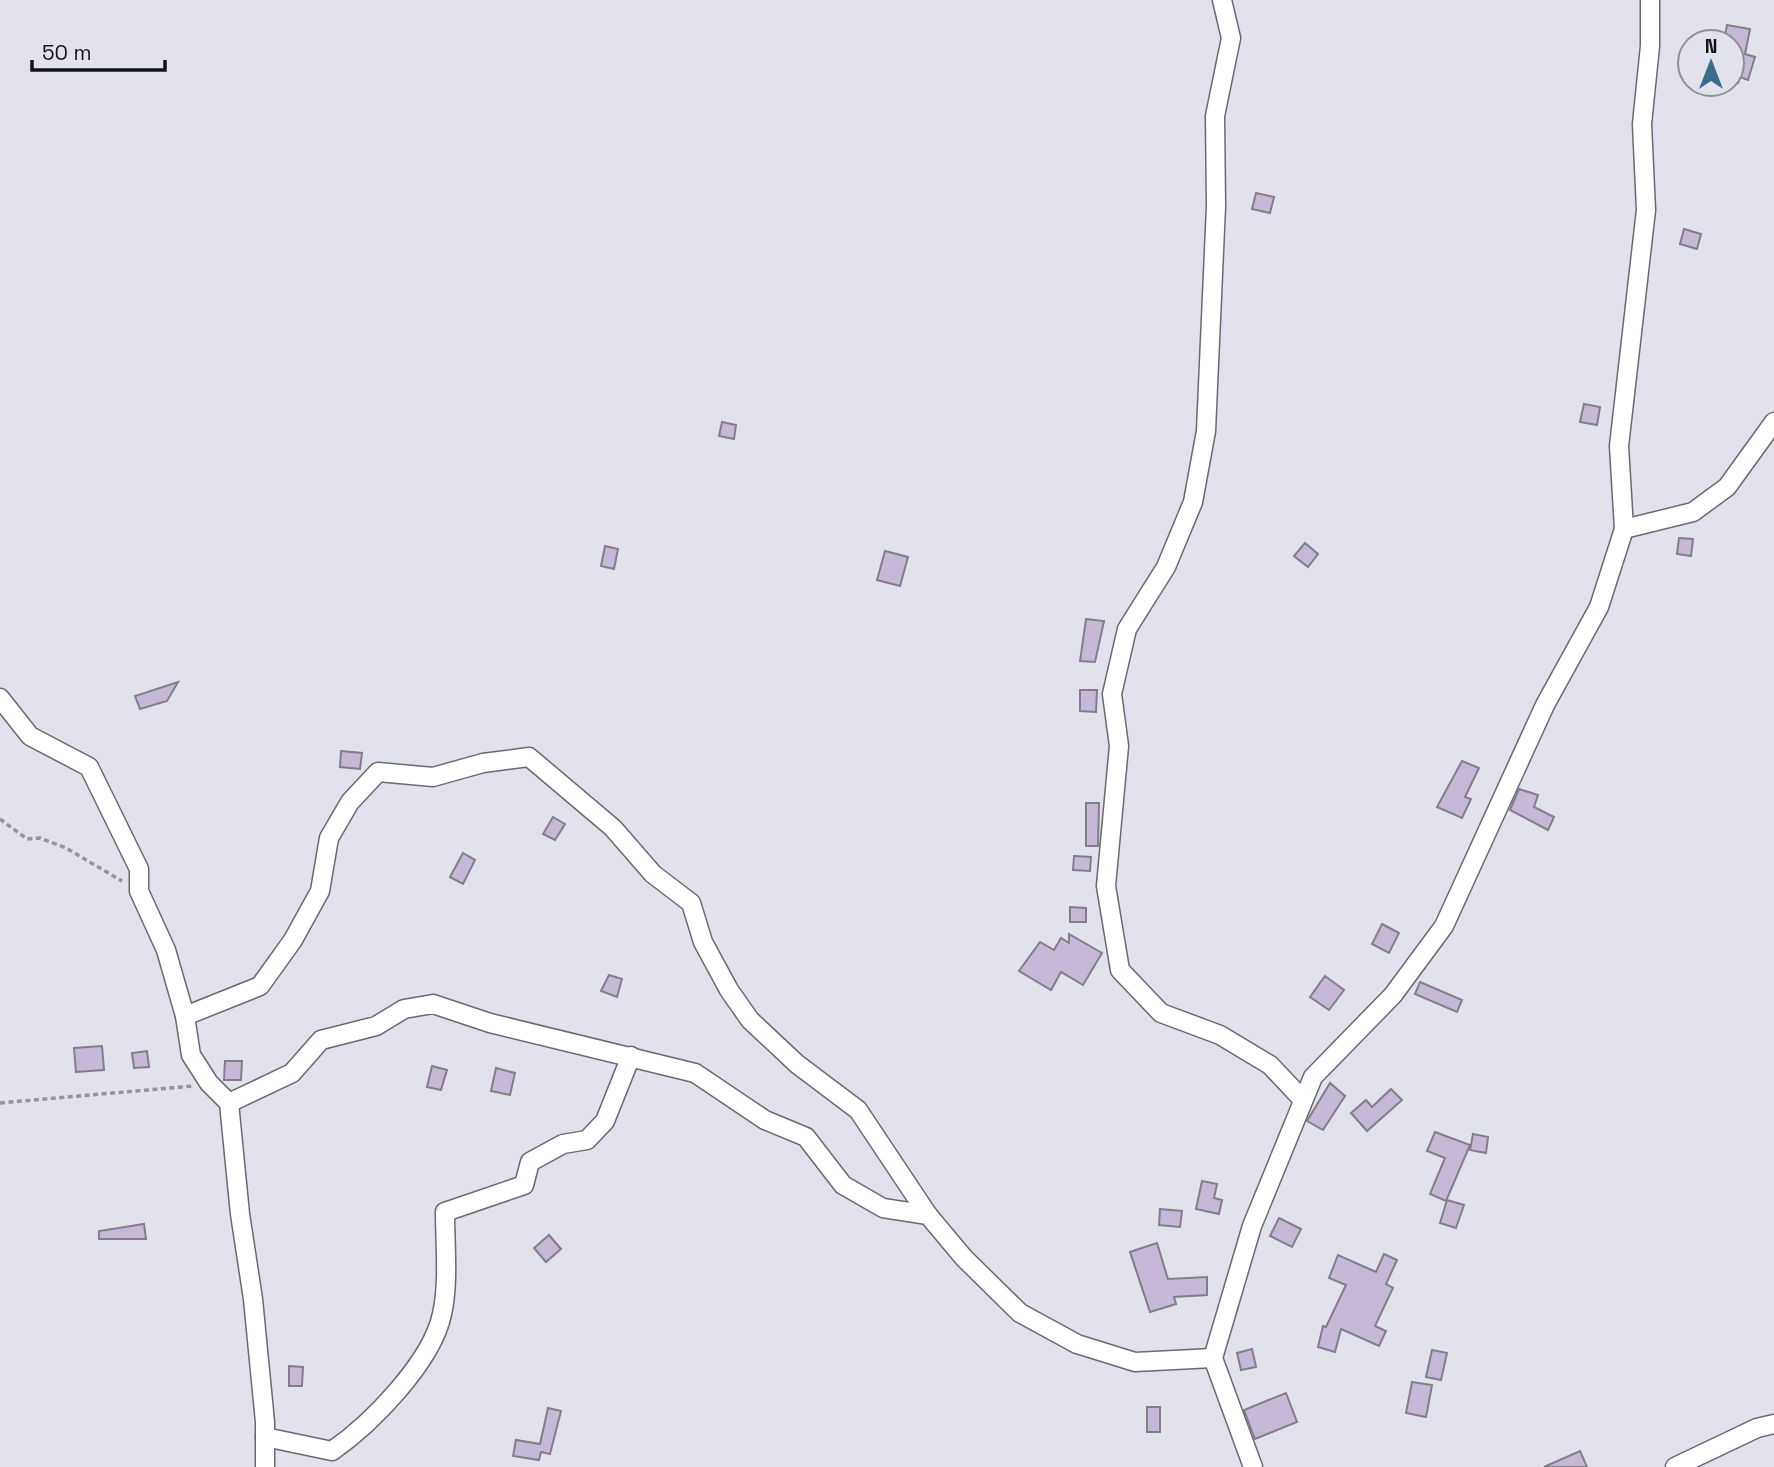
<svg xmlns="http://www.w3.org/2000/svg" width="1774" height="1467" font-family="'Space Grotesk',sans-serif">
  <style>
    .building { fill: #c6b9d7; stroke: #827e87; stroke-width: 2 }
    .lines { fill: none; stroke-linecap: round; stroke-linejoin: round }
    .street-casing { stroke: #696972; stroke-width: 21 }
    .path { stroke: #93939b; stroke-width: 3.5; stroke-dasharray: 5 3.5; stroke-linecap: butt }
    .street { stroke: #fff; stroke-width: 18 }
  </style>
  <rect width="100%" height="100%" fill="#e2e2ed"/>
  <!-- building -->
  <g class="building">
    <path d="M1727,25l23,4 -5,25 10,3 -7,23 -8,-3 -2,6 -6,-1v-40l-8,-1z"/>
    <path d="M1256,193l18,4 -4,16 -18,-4z"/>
    <path d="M1684,229l17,5 -4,15 -17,-5z"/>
    <path d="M1584,404l16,3 -3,18 -17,-3z"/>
    <path d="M722,422l14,3 -2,14 -15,-3z"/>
    <path d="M1679,538l14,1 -2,17 -14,-2z"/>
    <path d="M1305,543l13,11 -10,13 -14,-11z"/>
    <path d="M605,546l13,3 -4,20 -13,-3z"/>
    <path d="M885,551l23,6 -8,29 -23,-6z"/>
    <path d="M1086,619l18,2 -9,41 -15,-1z"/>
    <path d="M178,682l-11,19 -27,8 -5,-13z"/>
    <path d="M1080,690h17l-1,22 -16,-1z"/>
    <path d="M341,751l21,2 -2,16 -20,-2z"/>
    <path d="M1462,761l17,7 -14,29 6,2 -9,19 -25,-11z"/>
    <path d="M1519,789l19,6 -4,12 20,10 -6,13 -38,-20z"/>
    <path d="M1086,803h13l-1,43h-12z"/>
    <path d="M553,817l12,7 -10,16 -12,-6z"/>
    <path d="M463,853l12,7 -12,24 -13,-7z"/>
    <path d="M1074,856l17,1 -1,14 -17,-1z"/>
    <path d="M1070,907l16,1v14h-16z"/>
    <path d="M1382,924l17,9 -10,20 -17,-9z"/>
    <path d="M1069,934l33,19 -19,32 -22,-13 -10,18 -32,-19 21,-29 14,8 7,-12 8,5z"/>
    <path d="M609,975l13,4 -5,18 -16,-6z"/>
    <path d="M1325,976l19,14 -15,20 -19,-13z"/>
    <path d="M1420,982l42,18 -5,12 -42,-18z"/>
    <path d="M102,1046l2,24 -28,2 -2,-24z"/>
    <path d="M147,1051l2,16 -15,1 -2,-15z"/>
    <path d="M225,1061h17l-1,19h-17z"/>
    <path d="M432,1066l15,4 -6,20 -14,-3z"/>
    <path d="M496,1068l19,5 -5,22 -19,-4z"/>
    <path d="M1330,1083l15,13 -22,34 -16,-9z"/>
    <path d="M1391,1089l11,11 -35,31 -16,-18 15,-13 6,7z"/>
    <path d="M1435,1132l35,13 -24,56 -16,-7 15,-36 -18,-7z"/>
    <path d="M1473,1134l15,3 -2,16 -16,-3z"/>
    <path d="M1202,1181l15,3 -3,14 8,2 -3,14 -23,-5z"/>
    <path d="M1447,1200l17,5 -8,23 -16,-5z"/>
    <path d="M1160,1209l22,2 -2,16 -21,-2z"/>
    <path d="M1279,1218l22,11 -9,18 -22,-11z"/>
    <path d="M144,1224l2,15h-47v-8z"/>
    <path d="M549,1235l12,14 -15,13 -12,-14z"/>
    <path d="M1157,1243l11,36 39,-2v18l-33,2 2,7 -26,8 -20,-60z"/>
    <path d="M1384,1254l13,6 -11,24 7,4 -18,38 11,5 -7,15 -38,-17 -6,23 -17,-5 5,-21 3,1 20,-42 -17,-7 9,-23 38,17z"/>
    <path d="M1252,1349l4,18 -15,3 -4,-17z"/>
    <path d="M1432,1350l15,3 -6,27 -15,-3z"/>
    <path d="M289,1366l14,1 -1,19h-13z"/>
    <path d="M1412,1382l20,3 -6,32 -20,-4z"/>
    <path d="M1286,1393l11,29 -42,17 -11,-29z"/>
    <rect x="1147" y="1407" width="13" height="25"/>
    <path d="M548,1408l13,3 -11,43 -9,-2 -2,8 -26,-4 3,-16 24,4z"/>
    <path d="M1580,1451l7,16h-43z"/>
  </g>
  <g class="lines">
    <!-- street casing -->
    <g class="street-casing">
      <g id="street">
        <path d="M1222,0l9,38 -16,78 1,90 -10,225 -13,71 -27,65 -39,62 -15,65 7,52 -13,140 14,84 41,43 59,22 50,30 33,35"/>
        <path d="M1624,529l69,-17 34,-25 47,-65"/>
        <path d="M0,698l30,38 59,31 50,102v22l27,59 19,66 6,39 18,28 20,20 11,111 13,85 12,123v45"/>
        <path d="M185,1016l75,-30 33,-46 27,-49 9,-53 21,-36 28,-30 55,5 50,-14 46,-6 84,71 40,46 38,29 12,39 26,48 21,30 47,44 61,46 70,105"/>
        <path d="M229,1103l63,-30 29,-33 55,-14 28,-17 29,-5 57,19 205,50 70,47 41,17 37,48 40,23 45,7 36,43 56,55 57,31 58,18 78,-4"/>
        <path d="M265,1437l67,14c39,-27 100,-89 110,-137 7,-31 3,-69 3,-102l79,-27 6,-23 33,-18 24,-4 18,-19 26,-65"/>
        <path d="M1253,1467l-40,-109 39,-132 61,-149 80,-82 51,-69 101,-221 54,-98 25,-78 -5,-83 27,-236 -4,-86 8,-78v-46"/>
        <path d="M1675,1467l82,-39 17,-4"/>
      </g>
    </g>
    <!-- path -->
    <g class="path">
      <path d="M0,819l27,20 13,-1 26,10 56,33"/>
      <path d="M0,1103l193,-17"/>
    </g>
    <!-- street -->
    <use href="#street" class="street"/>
  </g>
  <!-- north arrow -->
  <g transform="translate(1711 63)"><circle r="33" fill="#e2e2ed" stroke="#8f8f97" stroke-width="2"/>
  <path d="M0-5L12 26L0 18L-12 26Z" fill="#386e8a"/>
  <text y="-10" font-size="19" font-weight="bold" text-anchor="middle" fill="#131317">N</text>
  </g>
  <!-- scale -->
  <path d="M32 60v10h133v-10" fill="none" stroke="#131317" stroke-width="3.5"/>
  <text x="42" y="60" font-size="21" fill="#131317" stroke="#e2e2ed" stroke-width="5" paint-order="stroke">50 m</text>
</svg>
